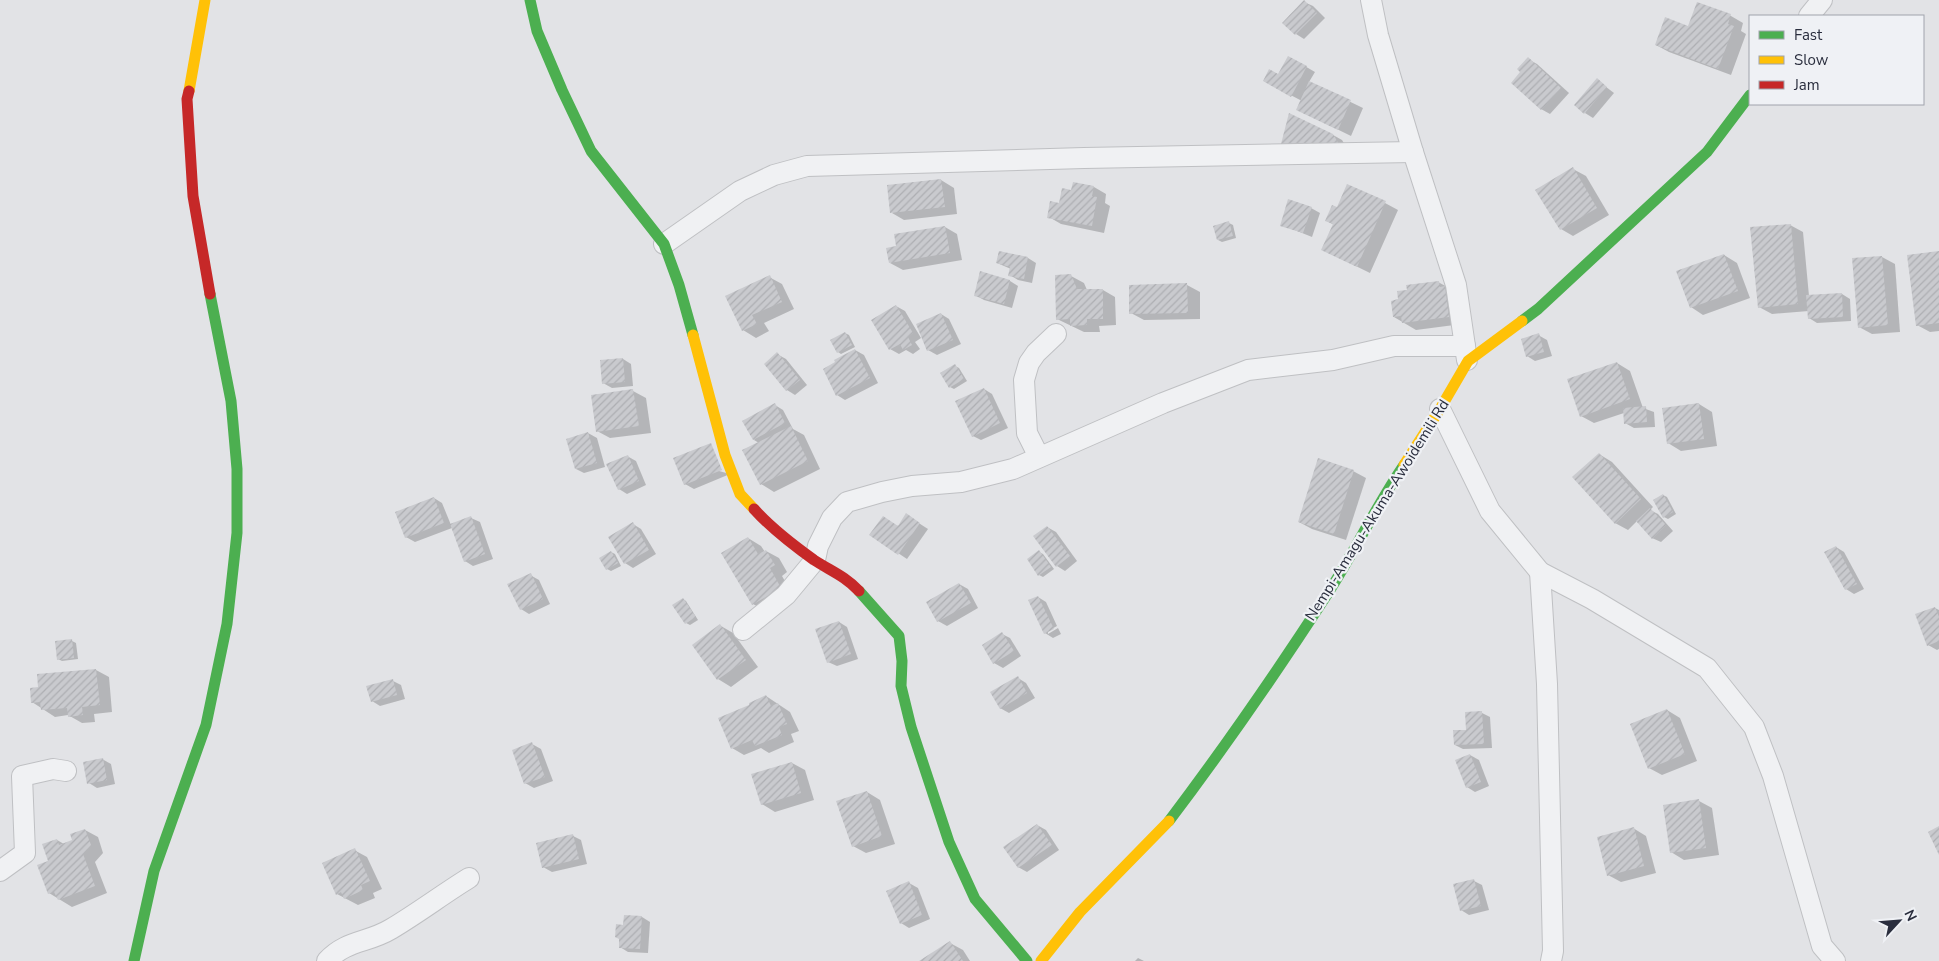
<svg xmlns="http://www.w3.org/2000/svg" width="1939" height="961" font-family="'Nunito Sans',sans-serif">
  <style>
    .shadow { fill: #0003 }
    .building { fill: url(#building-hatch) }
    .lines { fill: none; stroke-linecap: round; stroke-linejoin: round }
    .street-casing { stroke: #bfc0c3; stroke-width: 22 }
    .street { stroke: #f0f1f3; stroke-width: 20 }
    .fast { stroke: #4caf50; stroke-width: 11 }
    .slow { stroke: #ffc107; stroke-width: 11 }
    .jam { stroke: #c62828; stroke-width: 11 }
    .labels { text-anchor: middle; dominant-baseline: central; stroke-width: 4.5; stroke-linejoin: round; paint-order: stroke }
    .street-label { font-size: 15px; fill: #2a2e3e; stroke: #eff1f5 }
  </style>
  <defs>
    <pattern id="building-hatch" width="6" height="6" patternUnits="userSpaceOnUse" patternTransform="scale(1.25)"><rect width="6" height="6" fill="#c9cace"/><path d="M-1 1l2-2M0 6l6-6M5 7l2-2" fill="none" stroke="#adaeb2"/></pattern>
  </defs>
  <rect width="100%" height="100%" fill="#e2e3e6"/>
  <!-- shadow -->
  <g class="shadow">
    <path d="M1304,2l9,4 12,12 -21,21 -8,-5z"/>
    <path d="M1698,3l33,13 12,7 -2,8 5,3 -15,41 -62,-23 -13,-7 33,-18z"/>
    <path d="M1289,57l26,15 -6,10 54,26 -12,28 -53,-26 4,-9 -38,-20 15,-6z"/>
    <path d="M1528,59l9,5 32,29 -19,21 -9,-5z"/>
    <path d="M1597,80l17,13 -21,25 -8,-5z"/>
    <path d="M1333,135l9,5 6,10 -58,-2 -8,-4z"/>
    <path d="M1573,169l13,7 23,39 -36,21 -12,-7z"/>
    <path d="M941,180l13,8 3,26 -53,6 -12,-7z"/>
    <path d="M1094,187l12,7 -1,9 5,3 -6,27 -43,-9 -12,-7 23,-25z"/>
    <path d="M1385,203l13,7 -28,63 -47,-23 11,-25 -7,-4 10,-12z"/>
    <path d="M1311,208l9,5 -8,24 -30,-12z"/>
    <path d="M1229,223l4,2 3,13 -14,4 -4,-2z"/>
    <path d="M1790,225l13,7 6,64 33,-2 8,5 1,22 -34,2 -8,-5v-7l-37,3 -13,-7z"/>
    <path d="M945,227l12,7 5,26 -59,10 -13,-7z"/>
    <path d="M999,252l29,6 8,5 -4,20 -14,-3 -8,-5 1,-6 -14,-6z"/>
    <path d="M1939,252v79l-9,1 -13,-7z"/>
    <path d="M1724,255l13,8 13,35 -47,17 -12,-8z"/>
    <path d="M1882,257l13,7 5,68 -28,2 -13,-7z"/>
    <path d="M981,273l29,8 8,5 -6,22 -28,-8 -9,-5z"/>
    <path d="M1071,276l13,7 3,7h16l12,7 1,28 -17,1 1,6h-16l-27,-13z"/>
    <path d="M769,277l13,7 12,25 -30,14 5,8 -13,7 -13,-8z"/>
    <path d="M1438,282l13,7 11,35 -46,6 -22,-13z"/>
    <path d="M1187,285l13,7v27l-56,1 -13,-7z"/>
    <path d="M896,306l9,5 16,27 -6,4 5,7 -7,5 -7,-4 -7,4 -9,-5 -17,-29z"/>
    <path d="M941,314l8,5 12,25 -24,11 -9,-5z"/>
    <path d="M845,333l4,2 6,12 -14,7 -3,-2z"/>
    <path d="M1538,335l9,5 5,16 -17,5 -8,-5z"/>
    <path d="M855,350l9,5 14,28 -33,17 -8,-5z"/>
    <path d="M777,354l9,5 21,26 -12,10 -8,-5 -21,-26z"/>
    <path d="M623,359l8,5 2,22 -21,2 -9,-5z"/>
    <path d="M1617,363l13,8 13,37 11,4 1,15 -21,1 -9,-5 -1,-10 -30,10 -13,-7z"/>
    <path d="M955,366l4,2 8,13 -13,8 -4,-2z"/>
    <path d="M984,389l8,5 16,34 -27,12 -8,-4z"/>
    <path d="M633,391l13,7 5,35 -41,5 -13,-7z"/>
    <path d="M1699,404l13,8 5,34 -36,5 -13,-8z"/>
    <path d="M775,405l8,5 10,19 11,6 16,34 -46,23 -13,-8 -2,-41 -5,-3z"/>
    <path d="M588,433l9,5 8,29 -21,6 -8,-4z"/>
    <path d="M1599,454l13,8 41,45 -3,3 8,4 15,17 -12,11 -9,-4 -15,-17 -9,9 -13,-7z"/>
    <path d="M627,456l9,5 10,24 -19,9 -8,-5z"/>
    <path d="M675,459l55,15 -36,15 -9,-5z"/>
    <path d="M1353,471l13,7 -20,62 -34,-11 -13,-7z"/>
    <path d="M1663,495l4,2 9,17 -8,5 -4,-2z"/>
    <path d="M434,498l8,5 9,22 20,-7 9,4 13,37 -20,7 -8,-5 -13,-33 -37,14 -9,-5z"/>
    <path d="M914,520l14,9 -21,30 -36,-24z"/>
    <path d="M633,524l8,5 15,25 -23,14 -8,-5z"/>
    <path d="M1047,527l9,5 21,29 -12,10 -8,-5z"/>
    <path d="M748,538l13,8 4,6 1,-1 13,7 8,14 -5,4 11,19 -27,16 -13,-7z"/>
    <path d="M1836,547l8,5 20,37 -10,5 -8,-5z"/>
    <path d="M611,552l4,2 6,12 -10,5 -4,-2z"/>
    <path d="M1039,552l4,2 11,15 -11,8 -4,-2z"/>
    <path d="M530,575l9,5 11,24 -21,10 -8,-5z"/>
    <path d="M959,584l9,5 10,19 -31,18 -9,-5z"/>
    <path d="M1038,597l8,5 11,24 -9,5v3l10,-6 3,6 -8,4 -8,-5z"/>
    <path d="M683,599l3,2 12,19 -8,5 -4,-2z"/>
    <path d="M1935,608l4,2v39l-2,1 -9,-5z"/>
    <path d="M839,622l8,5 11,32 -21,7 -9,-4z"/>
    <path d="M721,626l12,7 25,34 -27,20 -13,-8 -24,-34z"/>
    <path d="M1002,634l8,4 11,18 -18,12 -9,-5z"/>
    <path d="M72,641l4,2 2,16 -16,2 -4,-2z"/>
    <path d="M96,670l13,7 3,35 -18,2 1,8 -13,1 -14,-8 -13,2 -23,-15z"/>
    <path d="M1018,678l8,5 9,15 -26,15 -9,-5z"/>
    <path d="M393,681l8,4 4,14 -25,7 -8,-5z"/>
    <path d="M766,696l24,16 9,19 -8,3 3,8 -25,11 -8,-5 -17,7 -12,-7z"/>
    <path d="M1667,710l13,8 17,43 -35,14 -13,-7z"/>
    <path d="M1482,713l8,4 2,31 -29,1 -8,-4z"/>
    <path d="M532,744l9,5 12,32 -19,7 -9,-5z"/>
    <path d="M1470,755l9,5 10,26 -14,6 -8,-5z"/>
    <path d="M102,759l9,5 4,20 -18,4 -8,-5z"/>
    <path d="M792,763l13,7 9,30 -39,12 -13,-8z"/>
    <path d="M867,792l13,8 15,44 -29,9 -13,-7z"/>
    <path d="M1699,801l13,7 7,47 -35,5 -13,-8z"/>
    <path d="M1037,825l9,5 13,20 -32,22 -9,-5z"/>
    <path d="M1633,828l13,8 10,37 -35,9 -13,-7z"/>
    <path d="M85,830l13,7 5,16 -8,9 12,31 -35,14 -23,-14 1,-31 7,-22 7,4 9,-3z"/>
    <path d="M573,836l8,4 6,24 -35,8 -9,-5z"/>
    <path d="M354,850l13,7 15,32 -9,4 2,5 -17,7 -21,-11z"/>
    <path d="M1474,881l8,4 7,25 -20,5 -8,-5z"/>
    <path d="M909,883l9,5 12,31 -21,9 -8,-5z"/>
    <path d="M625,916l17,1 8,5 -2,31 -20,-1 -8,-5z"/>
    <path d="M950,943l13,7 7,11h-48z"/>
    <path d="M1138,958l6,3h-9z"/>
  </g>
  <!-- building -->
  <g class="building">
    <path d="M1304,0l13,13 -22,22 -13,-12z"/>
    <path d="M1697,2l34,12 -3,10 6,2 -16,43 -63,-24 10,-28 23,9z"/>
    <path d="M1288,56l19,10 -16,31 -28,-16 6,-12 9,5z"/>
    <path d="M1528,57l33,31 -20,22 -30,-27 9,-11 -3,-3z"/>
    <path d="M1597,78l10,9 -23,27 -10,-9z"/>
    <path d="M1309,81l42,19 -13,30 -42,-20z"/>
    <path d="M1289,113l44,21 7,12 -59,-2z"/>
    <path d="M1573,167l24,41 -37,22 -25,-40z"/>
    <path d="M941,179l4,28 -55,6 -3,-28z"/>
    <path d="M1073,182l21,4 -2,10 5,1 -5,29 -45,-8 3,-17 9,2 3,-15 9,2z"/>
    <path d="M1347,184l39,17 -29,66 -36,-17 12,-26 -8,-3 7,-16 5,2z"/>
    <path d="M1288,199l24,8 -9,26 -23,-7z"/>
    <path d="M1229,221l4,15 -16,4 -4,-14z"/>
    <path d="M1791,224l7,80 -40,4 -8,-81z"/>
    <path d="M945,226l5,27 -61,10 -3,-15 10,-2 -2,-12z"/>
    <path d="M999,251l29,6 -4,22 -16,-3 2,-9 -14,-4z"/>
    <path d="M1939,251v72l-23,3 -9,-71z"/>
    <path d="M1724,254l14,37 -48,17 -14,-37z"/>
    <path d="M1882,256l6,69 -30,3 -6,-70z"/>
    <path d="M980,271l30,9 -6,24 -30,-8z"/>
    <path d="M1071,274l6,15h26v30h-16v6l-17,1v-7l-14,1 -1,-45z"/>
    <path d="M770,275l12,27 -30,13 5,9 -15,7 -17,-35z"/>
    <path d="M1439,281l1,6 5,-1 4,31 -47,6 -1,-7 -8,1 -2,-16 7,-2 -1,-8 10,-1 -1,-5z"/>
    <path d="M1187,283l1,30 -59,1v-29z"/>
    <path d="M1842,293l1,24 -35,2 -2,-24z"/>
    <path d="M896,305l17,28 -5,4 4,8 -9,5 -3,-6 -11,6 -18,-30z"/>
    <path d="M941,313l12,27 -26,11 -11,-27z"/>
    <path d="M845,332l7,13 -15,8 -7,-13z"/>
    <path d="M1539,333l5,19 -18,5 -5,-18z"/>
    <path d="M855,349l15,29 -34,18 -13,-27 12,-7 -1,-2z"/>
    <path d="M777,352l23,28 -14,11 -22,-27z"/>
    <path d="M623,358l2,24 -23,2 -2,-24z"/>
    <path d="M1617,362l13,37 -50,18 -13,-38z"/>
    <path d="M955,364l9,15 -15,9 -9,-15z"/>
    <path d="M984,388l16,35 -28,14 -17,-36z"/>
    <path d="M633,389l6,37 -43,6 -5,-37z"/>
    <path d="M775,403l10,20 -32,17 -11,-19z"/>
    <path d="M1699,403l5,36 -37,5 -5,-36z"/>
    <path d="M1646,406l1,16 -23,2 -1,-16z"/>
    <path d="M791,426l17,35 -48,24 -18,-35z"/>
    <path d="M588,432l9,31 -22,6 -9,-30z"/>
    <path d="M711,443l11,27 -38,15 -11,-27z"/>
    <path d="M1599,453l42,46 -26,25 -43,-47z"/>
    <path d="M628,455l11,26 -21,9 -12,-26z"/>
    <path d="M1318,458l36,12 -20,64 -36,-12z"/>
    <path d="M1663,494l10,18 -10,6 -10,-18z"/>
    <path d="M434,497l10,26 -39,15 -10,-26z"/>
    <path d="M1650,508l16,17 -14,14 -16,-18z"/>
    <path d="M906,513l14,10 -22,32 -29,-20 14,-19 15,10z"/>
    <path d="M471,516l14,38 -21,8 -14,-38z"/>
    <path d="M633,522l16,28 -25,14 -16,-27z"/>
    <path d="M1047,526l23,30 -14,11 -23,-31z"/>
    <path d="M748,537l10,17 8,-4 9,15 -5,3 11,20 -29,17 -31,-52z"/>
    <path d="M1836,546l21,38 -12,6 -21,-38z"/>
    <path d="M1039,550l12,17 -13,9 -11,-17z"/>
    <path d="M611,551l7,12 -12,7 -7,-12z"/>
    <path d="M531,573l12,26 -23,11 -13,-26z"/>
    <path d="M959,583l12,20 -34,19 -11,-20z"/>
    <path d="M1038,596l16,33 -10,5 -16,-34z"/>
    <path d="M683,598l13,19 -11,7 -13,-19z"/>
    <path d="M1935,607l4,10v24l-12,5 -12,-32z"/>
    <path d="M839,621l12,33 -24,9 -12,-34z"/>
    <path d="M720,624l26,36 -29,20 -25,-35z"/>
    <path d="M1002,632l12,19 -21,13 -11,-19z"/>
    <path d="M72,639l2,19 -17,2 -2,-19z"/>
    <path d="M96,669l4,36 -18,2 1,8 -15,2 -1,-9 -26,2 -1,-8 -9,1 -1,-15 8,-1 -1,-13z"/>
    <path d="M1018,676l9,17 -27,16 -10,-17z"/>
    <path d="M393,679l4,16 -26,7 -5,-16z"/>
    <path d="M766,695l5,11 7,-3 9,21 -8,3 3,8 -27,11 -3,-6 -21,9 -13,-31 31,-13v-2z"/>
    <path d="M1667,709l18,45 -37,15 -18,-45z"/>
    <path d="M1482,711l2,33 -30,1 -1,-15h13l-1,-18z"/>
    <path d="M532,742l13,35 -21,7 -12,-34z"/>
    <path d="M1470,754l11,28 -15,6 -11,-28z"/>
    <path d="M103,758l4,22 -20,4 -4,-22z"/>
    <path d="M792,762l9,31 -40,12 -10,-31z"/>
    <path d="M867,791l15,45 -30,11 -16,-46z"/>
    <path d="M1699,799l7,49 -36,5 -7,-48z"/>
    <path d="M1037,824l15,21 -34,23 -15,-21z"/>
    <path d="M1939,826v29l-11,-23z"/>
    <path d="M1634,827l10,39 -37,10 -10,-39z"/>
    <path d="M85,829l6,16 -8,9 12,32 -37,14 -4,-8 -6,2 -11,-29 11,-4 -6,-17 15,-5 2,6 13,-5 -2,-6z"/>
    <path d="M573,834l6,25 -37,9 -6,-25z"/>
    <path d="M355,848l15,33 -9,4 2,5 -19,9 -3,-7 -5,3 -14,-32z"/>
    <path d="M1474,879l7,27 -21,5 -7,-27z"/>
    <path d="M909,881l13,34 -22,9 -14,-33z"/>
    <path d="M624,915l18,1 -2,33 -21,-1v-9l-4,-2 1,-13 7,1z"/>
    <path d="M950,941l13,20h-44z"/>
  </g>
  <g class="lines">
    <!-- street casing -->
    <g class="street-casing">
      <g id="street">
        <path d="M1371,0l7,35 35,117 43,133 11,75"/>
        <path d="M1809,16l13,-16"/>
        <path d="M664,244l76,-53 34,-16 33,-9 277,-8 329,-6"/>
        <path d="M1440,409l50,102 50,61 52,27 115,69 47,59 19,49 49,170 13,15"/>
        <path d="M1039,457l-12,-24 -3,-53 5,-17 7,-10 20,-19"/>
        <path d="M1540,572l7,112 6,267 -2,10"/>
        <path d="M743,630l43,-35 29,-35 3,-14 14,-28 15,-16 35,-10 30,-6 49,-4 52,-13 150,-66 85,-33 85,-10 61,-14h71"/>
        <path d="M0,871l25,-18 -3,-77 31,-7 13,2"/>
        <path d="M327,961c19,-21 41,-18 64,-32 27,-16 52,-35 78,-51"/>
      </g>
    </g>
    <!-- street -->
    <use href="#street" class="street"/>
    <!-- fast -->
    <g class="fast">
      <path d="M530,0l7,31 25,59 29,61 73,93 15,41 14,50"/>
      <path d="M1522,321l16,-12 169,-157 43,-57"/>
      <path d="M859,591l40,45 3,25 -1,25 10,41 38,115 26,57 52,62"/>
      <path d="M1169,821c56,-74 109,-151 159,-228 27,-42 48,-87 76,-128"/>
      <path d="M134,961l20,-90 52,-146 21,-101 10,-91v-64l-6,-68 -21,-107"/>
    </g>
    <!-- slow -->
    <g class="slow">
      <path d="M189,91l16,-91"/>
      <path d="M693,335l32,120 15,39 14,15"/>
      <path d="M1404,465l36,-56 28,-48 54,-40"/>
      <path d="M1041,961l39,-49 89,-91"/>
    </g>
    <!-- jam -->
    <g class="jam">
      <path d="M189,91l-2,8 6,97 17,98"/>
      <path d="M754,509c17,19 39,36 60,51 17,11 31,16 45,31"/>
    </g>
  </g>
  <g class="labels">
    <!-- street labels -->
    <g class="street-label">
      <text transform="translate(1377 510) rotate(-58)">Nempi-Amagu-Akuma-Awoidemili Rd</text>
    </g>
  </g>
  <!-- legend -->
  <rect x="1749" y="15" width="175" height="90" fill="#eff1f5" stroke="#a0a3ac"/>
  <rect x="1759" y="31" width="25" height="8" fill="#4caf50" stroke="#a0a3ac"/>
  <text x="1794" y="40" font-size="15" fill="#2a2e3e">Fast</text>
  <rect x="1759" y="56" width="25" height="8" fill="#ffc107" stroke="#a0a3ac"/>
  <text x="1794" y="65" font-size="15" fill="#2a2e3e">Slow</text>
  <rect x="1759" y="81" width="25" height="8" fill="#c62828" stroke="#a0a3ac"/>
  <text x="1794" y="90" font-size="15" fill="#2a2e3e">Jam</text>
  <!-- north arrow -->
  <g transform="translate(1899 921) rotate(64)" stroke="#eff1f5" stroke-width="4" paint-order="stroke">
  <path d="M0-4L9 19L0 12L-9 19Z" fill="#2a2e3e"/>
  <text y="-8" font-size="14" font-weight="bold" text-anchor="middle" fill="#2a2e3e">N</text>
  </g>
</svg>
